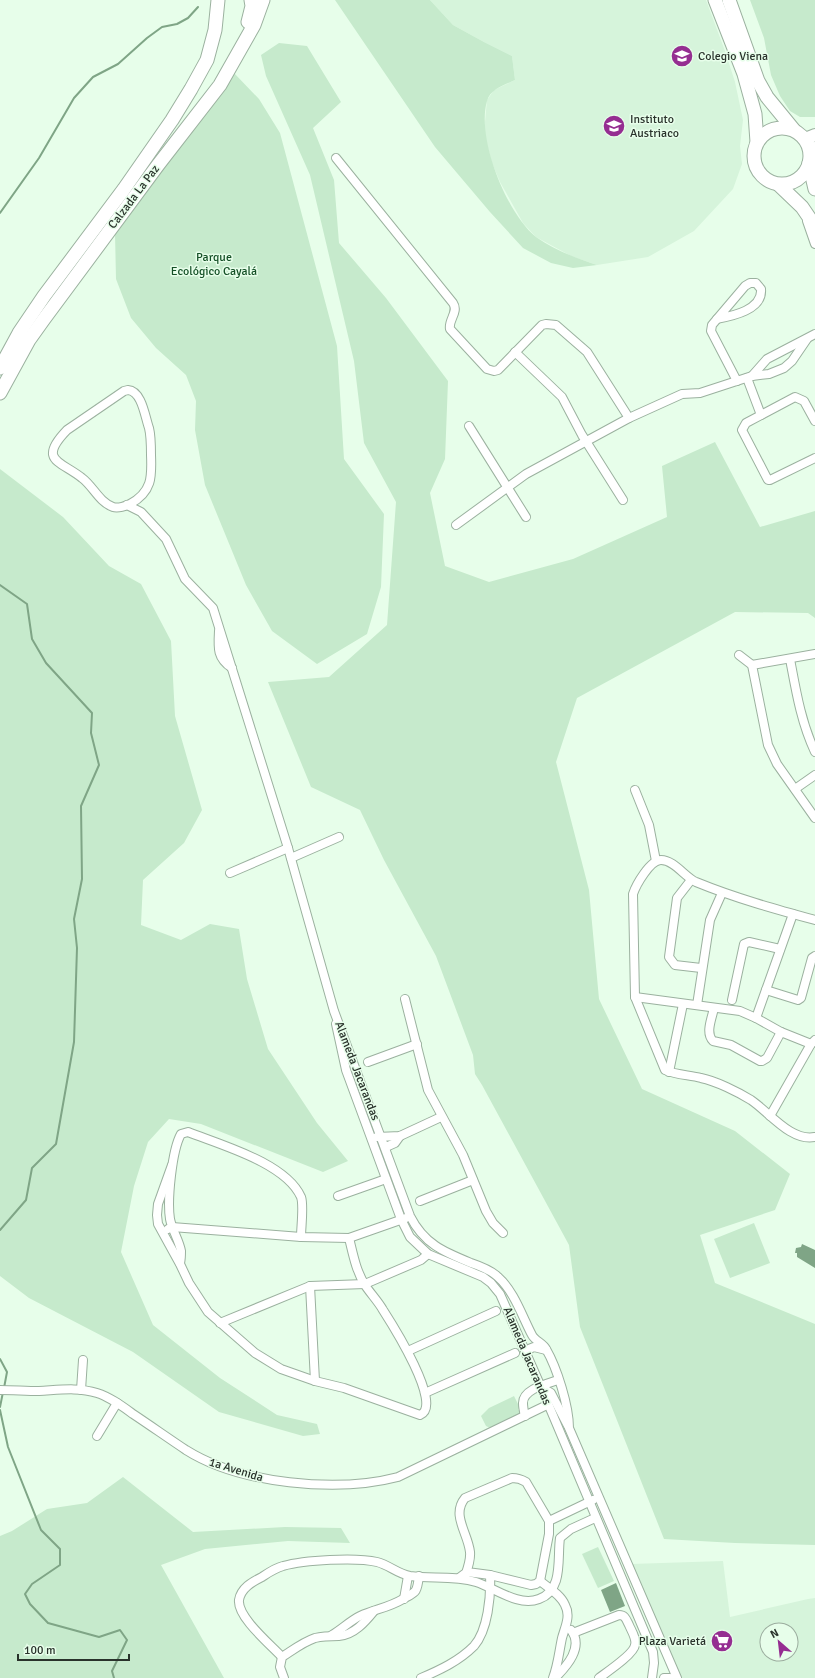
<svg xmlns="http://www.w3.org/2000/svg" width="815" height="1678" font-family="Signika,sans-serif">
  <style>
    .built { fill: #d6f4db; fill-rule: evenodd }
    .green { fill: #c6eacc }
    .water { fill: #7fa586 }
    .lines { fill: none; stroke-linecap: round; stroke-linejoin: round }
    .stream { stroke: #7fa586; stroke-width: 2 }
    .street-casing { stroke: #9bb19f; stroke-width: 10 }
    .secondary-casing { stroke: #9bb19f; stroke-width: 14 }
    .primary-casing { stroke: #9bb19f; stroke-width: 15 }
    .street { stroke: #fff; stroke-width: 8 }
    .secondary { stroke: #fff; stroke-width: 12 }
    .primary { stroke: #fff; stroke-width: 13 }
    .labels { text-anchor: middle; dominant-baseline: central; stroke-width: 3; stroke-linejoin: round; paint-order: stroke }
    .poi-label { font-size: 12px; fill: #29322b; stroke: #e7feea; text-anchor: start }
    .street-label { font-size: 12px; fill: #29322b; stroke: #e7feea }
    .park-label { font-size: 12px; fill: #145026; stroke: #e7feea }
  </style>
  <rect width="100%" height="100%" fill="#e7feea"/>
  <!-- built -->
  <g class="built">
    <path d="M430,0h276l19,51 10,31 8,38 -3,26 2,18 -9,25 -39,42 -46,26 -51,8 -26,-9 -35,-19 -13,-14 -23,-41 -8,-19 -8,-30 3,-33 7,-10 21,-10 -3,-24 -28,-14 -31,-17z"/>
    <path d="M723,1561l7,56 78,-18 7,-1v80h-133l-10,-16 -41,-98zM767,1630h24v24h-24z"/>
  </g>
  <!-- green -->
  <g class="green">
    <path d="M335,0h95l23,25 31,17 28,14 3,24c-10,5 -25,9 -28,21 -11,37 20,113 49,136 18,13 40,21 61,28l-24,3 -22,-5 -28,-15 -33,-36 -55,-65z"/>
    <path d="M750,0h65v117h-15l-10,-6 -10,-15 -9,-21 -7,-37z"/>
    <path d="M279,43l28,3 34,56 -28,26 21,52 5,63 47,55 62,83 -3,78 -15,34 15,73 44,16 84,-23 94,-42 -5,-51 53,-24 45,85 55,-16v107l-7,-5 -73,-1 -158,86 -21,64 33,128 10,109 43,90 93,42 55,43 -15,36 -75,25 15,48 100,41v221l-80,-2 -71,-4 -84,-212 -11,-82 -87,-160 -7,-11 -2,-19 -37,-99 -52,-96 -24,-50 -49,-23 -43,-105 61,-5 58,-52 9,-123 -32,-59 -10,-82 -44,-186 -44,-99 -5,-21z"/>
    <path d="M234,73l25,26 21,34 57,213 7,113 40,55 -3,73 -14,47 -50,30 -45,-33 -26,-46 -41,-100 -10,-55 1,-29 -10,-26 -30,-27 -25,-30 -15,-39 -1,-46z"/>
    <path d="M0,469l63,48 46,49 32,18 30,57 4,75 27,94 -18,33 -41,37 -2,45 40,15 29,-16 29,5 8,50 21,70 49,74 31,38 -25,11 -122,-48 -32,-5 -21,23 -14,44 -13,66 32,73 67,53 57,37 40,9 3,10 -17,2 -84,-24 -86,-60 -104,-54 -29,-22z"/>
    <path d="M754,1223l16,40 -40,15 -16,-39z"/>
    <path d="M514,1396l6,12 -2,1 3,4 -31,15 -4,-2 -5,-10 8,-8z"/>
    <path d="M123,1477l70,55 92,-5 56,1 9,15 -62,-2 -83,8 -44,16 63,113h-224v-142l12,-5 35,-22 40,-6z"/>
    <path d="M598,1547l16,34 -16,7 -16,-34z"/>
  </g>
  <!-- water -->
  <g class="water">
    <path d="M802,1244l13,6v18l-18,-11v-4h-2l1,-5 5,-1z"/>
    <path d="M616,1583l9,23 -15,6 -9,-22z"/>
  </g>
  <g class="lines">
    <!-- stream -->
    <g class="stream">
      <path d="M0,213l39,-55 35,-60 19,-21 25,-13 29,-26 15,-11 15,-3 11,-6 10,-11"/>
      <path d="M0,585l27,19 5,35 14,24 46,50 -1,20 8,32 -18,41 1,73 -8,40 3,29 -3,94 -18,102 -24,24 -6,32 -26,30"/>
      <path d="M0,1359l7,13 -3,16"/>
      <path d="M0,1407l3,-15"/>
      <path d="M0,1410l8,37 33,83 19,19v16l-28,19 -7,10 5,10 18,19 51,14 21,-7 7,10 -15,31 2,7"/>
    </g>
    <!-- street casing -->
    <g class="street-casing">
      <g id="street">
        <path d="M336,158l117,145c6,9 -5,17 -3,26l37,40 7,2 4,-1 44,-45 4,-1 10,1 31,27 42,66"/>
        <path d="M807,221l8,23"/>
        <path d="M750,283h6l5,6c2,21 -29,27 -44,30l28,-33z"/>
        <path d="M717,319l-5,6 -1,6 26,50"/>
        <path d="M515,352l47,45 20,38 41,65"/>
        <path d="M752,376l15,-17 48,-25"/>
        <path d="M747,378l14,37"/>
        <path d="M128,390c14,1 17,27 21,38 2,8 2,18 2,27 1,22 1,37 -21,49 -5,2 -11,5 -17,3 -14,-5 -20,-21 -31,-29 -21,-17 -45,-17 -15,-48l57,-39z"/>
        <path d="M815,421l-11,-20 -9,-4 -49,26 -4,7 26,50h2l45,-22"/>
        <path d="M469,426l57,91"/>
        <path d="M127,505l14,7 25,27 19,40 28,29 75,240 46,163 76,205c14,28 34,36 61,47 9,3 20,7 27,14 16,14 24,39 34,58 3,6 11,8 14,14 11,19 23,57 23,79l108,250"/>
        <path d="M456,525l70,-51 103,-56 53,-24 18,-1 52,-17 17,-2 15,-6 8,-7 15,-22"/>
        <path d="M219,631c-1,17 -2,27 13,37"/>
        <path d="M739,655l13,10 16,80 9,19 38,54"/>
        <path d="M790,659c6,32 11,63 25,93"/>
        <path d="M752,665l63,-11"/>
        <path d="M795,789l20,-14"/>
        <path d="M635,790l14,35 7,36"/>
        <path d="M291,858l48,-21"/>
        <path d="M230,873l58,-25"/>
        <path d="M691,880l-14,18 -8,59 6,8 26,3"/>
        <path d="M815,920c-40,-11 -80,-22 -119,-38 -11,-5 -22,-22 -35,-22 -11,0 -25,25 -28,34l2,103 30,73c11,5 25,5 36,8 15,3 37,14 50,22 18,12 40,42 64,37"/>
        <path d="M766,990l32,10 3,-2 11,-40 3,-2"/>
        <path d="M635,997l105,14 16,7 25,14 30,12"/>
        <path d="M405,999l23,91 35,65 23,56 7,12 10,10"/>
        <path d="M732,1000l12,-56 5,-2 31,7"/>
        <path d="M697,1005l13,-85 12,-27"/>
        <path d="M714,1008c-2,10 -9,25 -1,33l18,4 29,16h2l5,-3 14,-26"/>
        <path d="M756,1018l37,-104"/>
        <path d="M336,1024l10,46 55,149 9,18 18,17 55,23 8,6 9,11 41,93 112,265 1,11 -2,15"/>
        <path d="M368,1062l49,-18"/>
        <path d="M669,1072l14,-68"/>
        <path d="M770,1116l41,-72 4,-4"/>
        <path d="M377,1137l23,-1 41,-19"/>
        <path d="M386,1147l9,-4 5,-7"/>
        <path d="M172,1165l-14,39 -1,11 1,9 22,40 9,19 19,29 47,41 26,16 34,12 29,7 76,27c24,-9 -28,-91 -37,-105 -5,-9 -13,-17 -18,-25 -9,-14 -12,-31 -16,-47"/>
        <path d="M338,1196l48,-17"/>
        <path d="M420,1201l53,-21"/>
        <path d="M168,1229l4,-2 129,10 48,1 57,-20"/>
        <path d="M180,1263c1,-4 1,-8 1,-12 -2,-11 -9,-21 -11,-32 -3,-19 2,-69 11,-85l7,-2c33,13 98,31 113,65 3,8 0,30 0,40"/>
        <path d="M310,1286l5,95"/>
        <path d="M220,1323l90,-37 55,-2 56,-24 7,-6"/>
        <path d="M408,1351l88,-40"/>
        <path d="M526,1354l3,-5 5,-2 12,3"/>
        <path d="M541,1387l10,6 17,33"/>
        <path d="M0,1390c13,0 26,1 39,1 20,-1 39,-4 58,2 13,4 25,13 36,21 18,12 35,24 53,36 54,34 151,43 212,27l149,-72"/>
        <path d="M81,1390l2,-30"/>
        <path d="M425,1393l90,-40"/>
        <path d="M525,1416c-1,-4 -2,-9 -2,-13 0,-14 24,-19 35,-23"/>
        <path d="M97,1436l20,-33"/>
        <path d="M549,1521l44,-21"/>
        <path d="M459,1578l8,-6 23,3 41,10 5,-1 4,-3 9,-47v-13l-23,-39c-5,-3 -8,-4 -14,-4l-47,20c-14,17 3,35 5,54 1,9 -3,18 -6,27"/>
        <path d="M540,1581c9,7 21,14 25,24 6,11 0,22 -3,33 -3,14 -4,27 -9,40"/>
        <path d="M404,1599l4,-23"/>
        <path d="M573,1633l46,-18c6,0 7,4 10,10 2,5 8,14 6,20 -1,9 -28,27 -36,33"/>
        <path d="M332,1635c10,-6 18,-14 28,-19 15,-7 28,-8 43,-17 13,-7 14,-6 16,-23"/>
        <path d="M282,1657c-11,-12 -45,-40 -43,-57 2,-12 13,-18 23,-23 6,-4 13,-9 21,-11 21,-6 73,-9 94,-4 12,3 21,12 33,14 22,3 44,-1 66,6 19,6 42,25 63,17 25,-9 18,-41 21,-61l11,-9 24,-11"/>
        <path d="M284,1678l-4,-11 2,-10c11,-7 21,-15 33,-19 8,-2 16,-2 24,-2 15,-1 26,-14 35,-25"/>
        <path d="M421,1678c19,-8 38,-17 53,-32 14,-16 17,-50 16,-71"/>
        <path d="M555,1678c12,-12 29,-31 16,-48"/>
        <path d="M664,1678h6"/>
      </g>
    </g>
    <!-- secondary casing -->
    <g class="secondary-casing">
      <g id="secondary">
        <path d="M805,139l10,-4"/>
        <path d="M810,154l5,-6"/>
      </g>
    </g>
    <!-- primary casing -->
    <g class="primary-casing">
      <g id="primary">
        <path d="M715,0l29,74 11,40 2,28"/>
        <path d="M729,0l29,81 9,16 27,33"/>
        <path d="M248,22l4,-16 -1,-6"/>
        <circle cx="782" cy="156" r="28"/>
        <path d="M809,163l6,26"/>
        <path d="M779,185l23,22 13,19"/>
        <path d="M0,368l19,-35 25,-37 80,-107 48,-69 19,-31 16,-29 8,-30 3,-30"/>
        <path d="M0,393l29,-53 15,-21 114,-154 62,-80 34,-60 9,-25"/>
      </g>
    </g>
    <!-- street -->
    <use href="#street" class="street"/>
    <!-- secondary -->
    <use href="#secondary" class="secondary"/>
    <!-- primary -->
    <use href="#primary" class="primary"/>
  </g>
  <!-- icons -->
  <defs>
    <g id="school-disc" transform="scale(1.15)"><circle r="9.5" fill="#952d91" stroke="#e7feea"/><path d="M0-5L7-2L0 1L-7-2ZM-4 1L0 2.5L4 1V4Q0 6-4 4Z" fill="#fff"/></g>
    <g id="supermarket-disc" transform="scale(1.15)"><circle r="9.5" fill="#952d91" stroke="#e7feea"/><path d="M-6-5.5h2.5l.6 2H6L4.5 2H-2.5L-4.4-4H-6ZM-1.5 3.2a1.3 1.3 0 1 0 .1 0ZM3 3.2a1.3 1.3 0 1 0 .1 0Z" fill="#fff"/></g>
  </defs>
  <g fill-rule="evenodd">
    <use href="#school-disc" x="682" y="56"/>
    <use href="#school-disc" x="614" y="126"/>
    <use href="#supermarket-disc" x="722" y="1641"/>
  </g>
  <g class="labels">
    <!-- poi labels -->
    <g class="poi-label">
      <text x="698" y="56">Colegio Viena</text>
      <text x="630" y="119">Instituto<tspan x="630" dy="14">Austriaco</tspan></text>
      <text x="706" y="1641" text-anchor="end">Plaza Varietá</text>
    </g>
    <!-- street labels -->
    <g class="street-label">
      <text transform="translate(134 197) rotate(-53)">Calzada La Paz</text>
      <text transform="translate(357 1071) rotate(69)">Alameda Jacarandas</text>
      <text transform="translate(527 1356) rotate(67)">Alameda Jacarandas</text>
      <text transform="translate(236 1470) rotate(17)">1a Avenida</text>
    </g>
    <!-- park labels -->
    <g class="park-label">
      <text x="214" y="257">Parque<tspan x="214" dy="14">Ecológico Cayalá</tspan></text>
    </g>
  </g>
  <!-- north arrow -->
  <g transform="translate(779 1642) rotate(332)"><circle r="19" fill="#e7feea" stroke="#9bac9e"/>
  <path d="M0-3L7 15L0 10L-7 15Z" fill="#952d91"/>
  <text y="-6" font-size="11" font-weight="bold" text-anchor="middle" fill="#29322b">N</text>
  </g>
  <!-- scale -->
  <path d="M18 1654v6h111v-6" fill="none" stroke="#29322b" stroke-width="2"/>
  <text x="24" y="1654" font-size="12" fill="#29322b" stroke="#e7feea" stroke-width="3" paint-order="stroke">100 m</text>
</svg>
